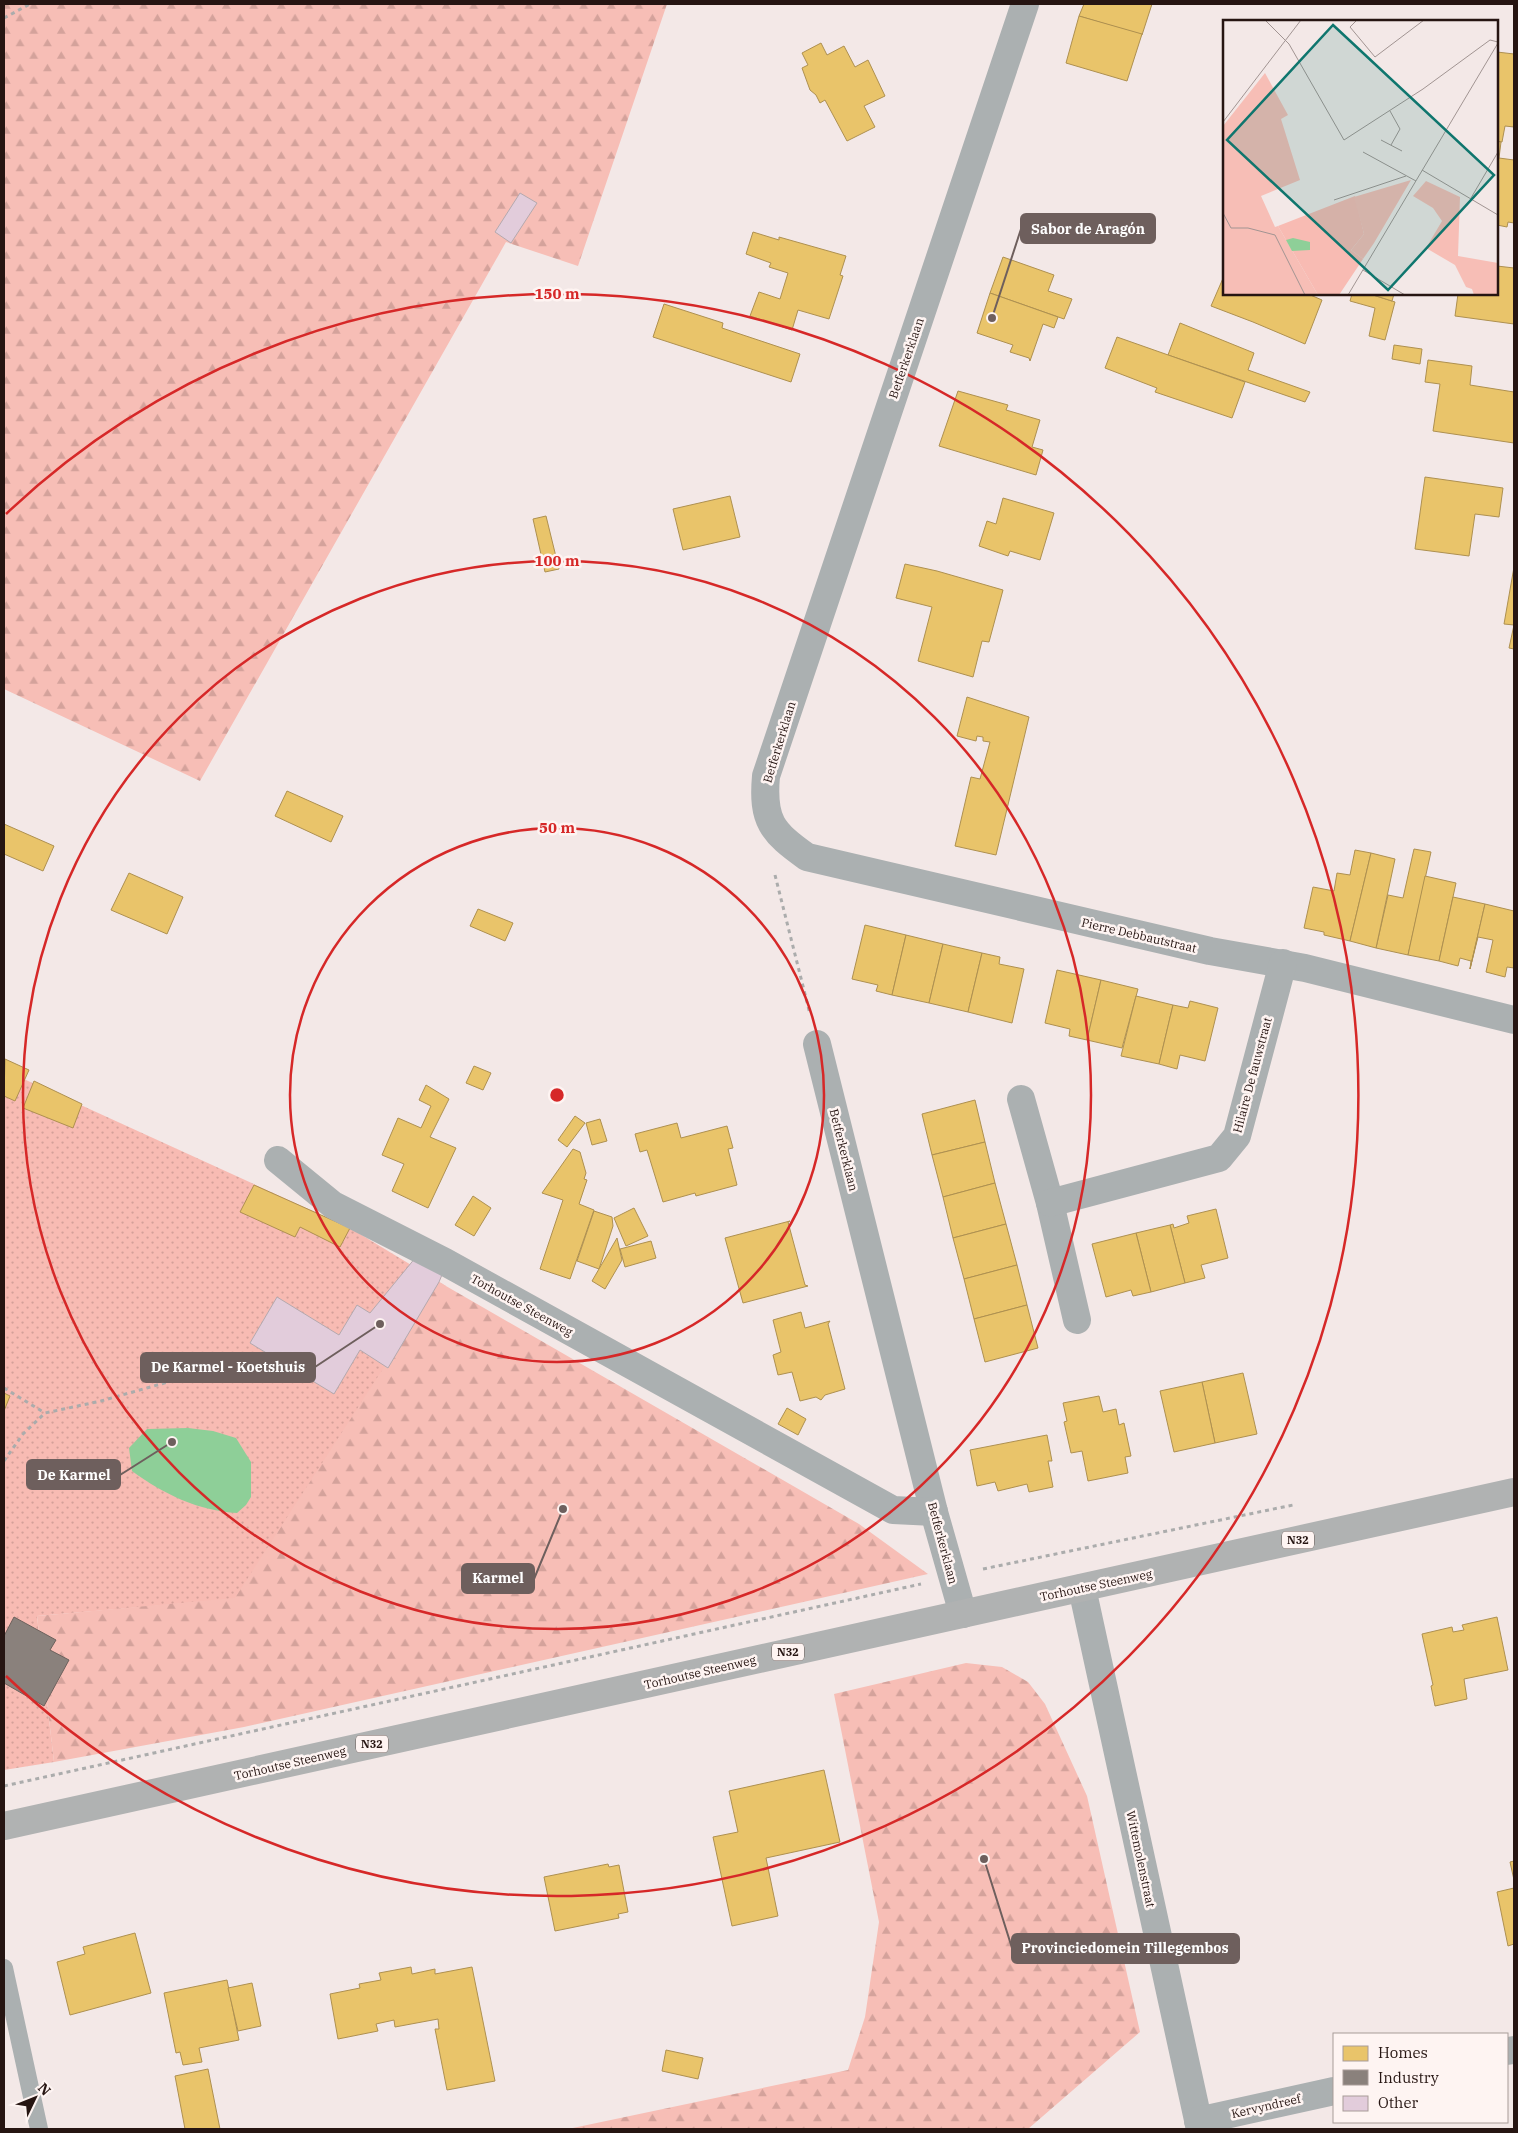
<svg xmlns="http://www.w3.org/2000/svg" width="1518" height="2133" font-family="'IBM Plex Serif',serif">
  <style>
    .green { fill: url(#green-dots) }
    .forest { fill: url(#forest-firs) }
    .water { fill: #8ecf98 }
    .homes { fill: #e9c46a; stroke: #ae9050 }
    .industry { fill: #8a817c; stroke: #6c615c }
    .building { fill: #e2ccdb; stroke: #b4a9ae }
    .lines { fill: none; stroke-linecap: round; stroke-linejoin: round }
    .path { stroke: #abacac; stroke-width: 3; stroke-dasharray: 4 4; stroke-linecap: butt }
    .lane { stroke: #abb0b1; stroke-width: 18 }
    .street { stroke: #abb0b1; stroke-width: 28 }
    .primary { stroke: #b0b2b2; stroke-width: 28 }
    .ring { fill: none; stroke: #d62828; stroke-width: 2.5 }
    .labels { text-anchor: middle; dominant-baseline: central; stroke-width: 5; stroke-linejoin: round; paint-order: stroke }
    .shield { fill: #fef4f2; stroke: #675855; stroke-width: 1 }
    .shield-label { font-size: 11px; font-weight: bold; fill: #261512 }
    .street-label { font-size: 12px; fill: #261512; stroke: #fef4f2 }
    .inset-road { fill: none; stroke: #a19492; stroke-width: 1 }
    .view { fill: #0f766e; fill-opacity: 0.15; stroke: #0f766e; stroke-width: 2.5 }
    .inset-edge { fill: none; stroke: #261512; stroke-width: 2.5 }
    .centre { fill: #d62828; stroke: #fef4f2; stroke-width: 2.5 }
    .ring-label { font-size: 15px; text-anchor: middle; font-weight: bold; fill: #d62828; stroke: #fef4f2; stroke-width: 5; stroke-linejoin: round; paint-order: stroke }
    .leader { fill: none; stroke: #6e5f5d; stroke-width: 2 }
    .callout-dot { fill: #6e5f5d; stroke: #fef4f2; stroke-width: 2 }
    .callout { fill: #6e5f5d; stroke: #6e5f5d; stroke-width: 2 }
    .callout-label { font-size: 14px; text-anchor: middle; font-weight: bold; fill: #fff }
  </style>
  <defs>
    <pattern id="green-dots" width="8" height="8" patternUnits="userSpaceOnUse" patternTransform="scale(1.25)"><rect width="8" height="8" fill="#f8bbb3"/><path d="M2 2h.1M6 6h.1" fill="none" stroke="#d4a099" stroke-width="1.8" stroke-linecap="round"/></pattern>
    <pattern id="forest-firs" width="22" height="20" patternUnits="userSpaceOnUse" patternTransform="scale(1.25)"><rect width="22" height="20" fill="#f7beb6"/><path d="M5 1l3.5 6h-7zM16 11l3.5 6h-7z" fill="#d4a29b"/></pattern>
  </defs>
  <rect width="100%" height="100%" fill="#f3e8e7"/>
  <!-- green -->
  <path class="green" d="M4,1070l346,158 96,58 -211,313 -198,17 17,146 -50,8z"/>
  <!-- forest -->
  <g class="forest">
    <path d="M4,4h663l-89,262 -72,-24 -306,539 -196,-92z"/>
    <path d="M439,1282l420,242 69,50 -684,153 -190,35 -17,-146 198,-18z"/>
    <path d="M966,1663l36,4 26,15 17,22 42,92 53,236 -112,97h-460l280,-59 17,-53 14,-95 -45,-228z"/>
  </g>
  <!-- water -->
  <path class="water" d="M188,1428l25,3 23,7 15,24v35l-5,8 -9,8c-38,-2 -74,-19 -105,-42l-3,-23 18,-19z"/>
  <!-- homes -->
  <g class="homes">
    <path d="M1084,4h68l-10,31 -63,-19z"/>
    <path d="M1079,16l63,18 -15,47 -61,-18z"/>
    <path d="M821,43l6,12 17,-9 11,21 13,-7 17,36 -21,10 11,21 -28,14 -22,-41 -5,3 -4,-8 -6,-5 -8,-22 6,-3 -6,-12z"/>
    <path d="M1497,52l17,2v73l-9,-1 -3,16 -5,-1z"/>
    <path d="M1497,141l4,1 -2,16 15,2v63l-6,-1 -1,5 -10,-2z"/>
    <path d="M753,232l26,8v-3l67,19 -6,19 3,1 -14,43 -31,-9 -6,20 -42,-14 9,-24 21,7 8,-26 -19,-6 2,-4 -25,-9z"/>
    <path d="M1003,257l51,18 -6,16 24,8 -8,20 -74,-26z"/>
    <path d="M1497,266l17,2v56l-59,-8 3,-22h39z"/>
    <path d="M1224,276v18h84l14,6 -17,44 -52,-22 -42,-16z"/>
    <path d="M990,293l68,24 -4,11 -11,-4 -13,37 -1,-3 -19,-6 3,-7 -36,-12z"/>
    <path d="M1352,294h18l25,8 -10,38 -16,-4 6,-28 -25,-7z"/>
    <path d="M1370,294h24l-2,7z"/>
    <path d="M664,304l59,19 -1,5 78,26 -9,28 -138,-45z"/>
    <path d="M1180,323l74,30 -6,17 62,22 -5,10 -137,-47z"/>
    <path d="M1117,337l128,45 -13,36 -77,-26 2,-4 -52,-20z"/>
    <path d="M1394,345l28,4 -2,15 -28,-5z"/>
    <path d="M1428,360l44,6 -2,19 44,7v51l-81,-12 7,-47 -15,-2z"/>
    <path d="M958,391l50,14 -2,5 34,10 -8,27 11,3 -7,25 -97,-29z"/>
    <path d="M1425,477l78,11 -4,29 -24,-3 -6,42 -54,-7z"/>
    <path d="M730,496l10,41 -57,13 -10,-41z"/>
    <path d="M1003,498l51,15 -14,47 -30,-9 -2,5 -29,-10 8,-25 9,3z"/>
    <path d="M546,516l13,53 -14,3 -12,-53z"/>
    <path d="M905,564l32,7 66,19 -14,52 -7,-1 -9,36 -55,-16 14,-54 -36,-9z"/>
    <path d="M1514,567v82l-5,-1 5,-23 -10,-1z"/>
    <path d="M967,697l62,20 -33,138 -41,-9 16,-69 9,2 10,-37 -7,-1v-4l-6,-1 -1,5 -19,-5z"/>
    <path d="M287,791l56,25 -12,26 -56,-26z"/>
    <path d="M4,824l50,22 -11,25 -39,-17z"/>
    <path d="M1414,849l17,3 -23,103 -32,-7 12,-53 15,3z"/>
    <path d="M1355,850l16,3 -21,88 -26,-6v-3l-20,-4 9,-41 21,4 3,-18 13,2z"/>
    <path d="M1371,853l24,6 -19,89 -26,-7z"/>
    <path d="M129,873l54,24 -16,37 -56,-24z"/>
    <path d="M1425,876l31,7 -17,78 -31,-6z"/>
    <path d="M1453,897l32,7 -15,65 1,-8 -11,-3 -2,8 -19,-5z"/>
    <path d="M1485,904l29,7v57l-7,-1 -2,10 -19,-5 7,-32 -15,-3 -8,32z"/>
    <path d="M478,909l35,14 -8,18 -35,-15z"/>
    <path d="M865,925l41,10 -14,60 -16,-4 2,-6 -26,-6z"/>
    <path d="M906,935l37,9 -14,59 -37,-8z"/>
    <path d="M943,944l39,9 -14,59 -39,-9z"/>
    <path d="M982,953l18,4 -1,7 25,5 -12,54 -44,-11z"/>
    <path d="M1057,970l44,10 -14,60 -18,-4 1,-7 -25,-6z"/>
    <path d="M1101,980l37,9 -16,59 -35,-8z"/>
    <path d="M1136,996l37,9 -14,59 -38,-8z"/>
    <path d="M1190,1001l28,7 -13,53 -25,-6 -3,14 -18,-5 14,-59 15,3z"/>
    <path d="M5,1059l24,11 -14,31 -11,-5z"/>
    <path d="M474,1066l17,7 -8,17 -17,-7z"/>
    <path d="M34,1081l48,23 -9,24 -50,-20z"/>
    <path d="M426,1085l23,14 -19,38 26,11 -28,60 -36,-17 12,-27 -22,-9 16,-37 23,10 10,-22 -12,-6z"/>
    <path d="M975,1100l10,42 -53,13 -10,-41z"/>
    <path d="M575,1116l10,7 -18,24 -9,-7z"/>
    <path d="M600,1119l7,22 -15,4 -6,-22z"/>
    <path d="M677,1123l4,15 46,-12 6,22 -5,1 9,36 -41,11 -1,-3 -32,9 -16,-52 -7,2 -5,-18z"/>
    <path d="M985,1142l10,41 -52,14 -11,-42z"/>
    <path d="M573,1149l7,3 6,21 -2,6 3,1 -8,24 15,6 -24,69 -30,-10 23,-69 -21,-7z"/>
    <path d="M995,1183l11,41 -53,14 -10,-41z"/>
    <path d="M254,1185l96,43 -10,19 -40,-20 -5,10 -55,-25z"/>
    <path d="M473,1196l18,12 -17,28 -19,-11z"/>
    <path d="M634,1208l14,28 -22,10 -12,-28z"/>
    <path d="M1216,1209l12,49 -27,7 4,13 -20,5 -15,-58 3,-1 1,4 15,-5 -2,-7z"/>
    <path d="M594,1211l18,6 1,9 -14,43 -22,-8z"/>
    <path d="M790,1221l-2,1 17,63 3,1 -65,17 -18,-65z"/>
    <path d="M1006,1224l11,41 -53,14 -11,-41z"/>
    <path d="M1170,1225l15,58 -34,9 -15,-59z"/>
    <path d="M1136,1233l15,59 -18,4 -2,-6 -25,7 -14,-53z"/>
    <path d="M617,1238l5,22 -17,29 -13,-8z"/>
    <path d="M651,1241l5,17 -31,9 -5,-18z"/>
    <path d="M1017,1265l10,40 -53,14 -10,-40z"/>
    <path d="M1027,1305l11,43 -53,14 -11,-43z"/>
    <path d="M801,1312l4,16 25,-7 -2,3 17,65 -20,6 -4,5 -5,-3 -16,4 -8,-29 -14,3 -5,-20 8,-3 -8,-32z"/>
    <path d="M1243,1373l14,61 -42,9 -13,-61z"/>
    <path d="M1202,1382l13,61 -41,9 -14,-61z"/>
    <path d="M4,1393l6,3 -6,15z"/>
    <path d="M1099,1396l4,16 13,-3 3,16 5,-2 7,33 -6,1 3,16 -40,8 -6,-30 -11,2 -7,-31 3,-1 -4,-18z"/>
    <path d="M787,1408l19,11 -8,16 -20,-11z"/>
    <path d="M1047,1435l5,26h-4l5,26 -24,5 -2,-8 -29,7 -3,-9 -18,4 -7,-36z"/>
    <path d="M1497,1617l11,53 -44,9 3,20 -32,7 -4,-20 2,-1 -11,-51 30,-7 1,5 11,-2 -2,-5z"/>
    <path d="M824,1770l16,72 -74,16 12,58 -46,10 -19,-89 25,-5 -9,-41z"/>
    <path d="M1514,1861v19l-4,-18z"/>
    <path d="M608,1864l1,3 10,-2 9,47 -10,2 1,4 -64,13 -11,-54z"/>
    <path d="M1514,1888v56l-6,2 -11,-54z"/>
    <path d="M135,1933l16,60 -81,22 -13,-53 28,-8 -2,-7z"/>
    <path d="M411,1967l1,7 23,-5v5l37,-7 23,114 -48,9 -12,-61h4l-1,-10 -43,8 -1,-7 -18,4 2,7 -40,8 -8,-45 30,-6 -1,-4 22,-4 -2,-7z"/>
    <path d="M227,1980l12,60 -40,8 3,14 -19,3 -3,-13 -4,1 -12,-60z"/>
    <path d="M252,1983l9,43 -23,5 -10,-43z"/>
    <path d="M666,2050l37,8 -5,21 -36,-8z"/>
    <path d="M208,2069l12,60h-35l-10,-53z"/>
  </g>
  <!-- industry -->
  <path class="industry" d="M14,1617l42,23 -6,10 19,10 -25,46 -40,-23v-47z"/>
  <!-- building -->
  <g class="building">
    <path d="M520,193l17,10 -26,40 -16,-11z"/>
    <path d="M416,1257l28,13 -5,12 -51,86 -28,-18 -26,44 -84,-51 27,-46 62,38 18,-30 13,8z"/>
  </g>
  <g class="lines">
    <!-- path -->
    <g class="path">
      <path d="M4,18l26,-14"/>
      <path d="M775,875l35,139"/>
      <path d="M4,1388l41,25"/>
      <path d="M4,1461l19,-27 22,-21 56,-12 81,-23 37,-7 38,3"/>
      <path d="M983,1569l310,-64"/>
      <path d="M4,1786l917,-202"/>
    </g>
    <!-- lane -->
    <path class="lane" d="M4,1968l35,161"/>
    <!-- street -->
    <g class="street">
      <path d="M1025,4l-259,772c-4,45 6,56 41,81l403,94 95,17 209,52"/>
      <path d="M817,1044l117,468 29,102"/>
      <path d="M1021,1099l29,104 27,117"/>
      <path d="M278,1160l55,45 112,57 448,248 41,2"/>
      <path d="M1050,1203l169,-45 18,-22 46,-173"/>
      <path d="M1082,1588l118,541"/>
      <path d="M1507,2051l7,-1"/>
      <path d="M1198,2121l136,-30"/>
    </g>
    <!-- primary -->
    <path class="primary" d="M4,1826l1510,-334"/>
  </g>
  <!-- distance rings -->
  <g class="ring">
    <circle cx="557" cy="1095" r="267"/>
    <circle cx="557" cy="1095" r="534"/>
    <path d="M6 514A801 801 0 1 1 6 1676"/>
  </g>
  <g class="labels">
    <!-- shield labels -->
    <g class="shield">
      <rect x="1282" y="1531.5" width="32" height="17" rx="4"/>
      <rect x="772" y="1643.5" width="32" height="17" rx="4"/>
      <rect x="356" y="1735.5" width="32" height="17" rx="4"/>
    </g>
    <g class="shield-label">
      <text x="1298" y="1540">N32</text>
      <text x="788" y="1652">N32</text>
      <text x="372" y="1744">N32</text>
    </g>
    <!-- street labels -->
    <g class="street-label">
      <text transform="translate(906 358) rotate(-71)">Betferkerklaan</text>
      <text transform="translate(779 742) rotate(-73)">Betferkerklaan</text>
      <text transform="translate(1139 935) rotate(13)">Pierre Debbautstraat</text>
      <text transform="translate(1252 1075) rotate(-75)">Hilaire De fauwstraat</text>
      <text transform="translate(844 1150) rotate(76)">Betferkerklaan</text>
      <text transform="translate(522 1305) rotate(29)">Torhoutse Steenweg</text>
      <text transform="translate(943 1543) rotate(75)">Betferkerklaan</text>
      <text transform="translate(1096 1585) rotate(-12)">Torhoutse Steenweg</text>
      <text transform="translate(700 1672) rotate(-13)">Torhoutse Steenweg</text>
      <text transform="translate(290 1763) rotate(-13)">Torhoutse Steenweg</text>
      <text transform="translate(1141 1859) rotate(78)">Wittemolenstraat</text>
      <text transform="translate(1266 2106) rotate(-13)">Kervyndreef</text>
    </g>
  </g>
  <!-- overview -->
  <g transform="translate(1223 20)">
    <rect width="275" height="275" fill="#f3e8e7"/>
    <path d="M132,176l9,38 -13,16 12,9 -24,36h-21l-40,-69z" fill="#f8bbb3"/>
    <path d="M42,53l23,42 -7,4 19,61 -39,16 14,31 3,-1 40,69h-95v-169zM188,160l-37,63 -11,16 -12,-9 13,-16 -10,-37zM203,161l34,16 -2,59 40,7v32h-24l-2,-6 -6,-2 -11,-22 -29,-17 16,-27 -9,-13 -20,-12z" fill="#f7beb6"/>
    <path d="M70,218l17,4v8l-18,1 -6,-11z" fill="#8ecf98"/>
    <path class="inset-road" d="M42,0l24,24 55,96 79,-51 67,-49 8,2M134,0l-7,7 25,30 49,-37M167,91l10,18 -9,16M0,102l78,-102M158,120l21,11M140,132l53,29M199,150l76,45M248,178l27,-46M111,180l72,-24M0,193l8,15h17l27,7 30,60M140,250l42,25M125,275l150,-252"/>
    <path class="view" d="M110,5l161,150 -106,115 -161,-150z"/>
    <rect width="275" height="275" class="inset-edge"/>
  </g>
  <circle cx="557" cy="1095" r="8" class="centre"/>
  <g class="ring-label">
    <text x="557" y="299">150 m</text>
    <text x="557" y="566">100 m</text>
    <text x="557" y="833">50 m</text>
  </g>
  <!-- callouts -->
  <path class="leader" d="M992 318L1021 229M380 1324L315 1367M172 1442L120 1475M563 1509L534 1579M984 1859L1012 1948"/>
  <g class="callout-dot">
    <circle cx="992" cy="318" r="5"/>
    <circle cx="380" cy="1324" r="5"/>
    <circle cx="172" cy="1442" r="5"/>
    <circle cx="563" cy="1509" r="5"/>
    <circle cx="984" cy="1859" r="5"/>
  </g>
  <g class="callout">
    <rect x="1021" y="214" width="134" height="29" rx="5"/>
    <rect x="141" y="1353" width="174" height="29" rx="5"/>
    <rect x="27" y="1460" width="93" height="29" rx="5"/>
    <rect x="462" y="1564" width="72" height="29" rx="5"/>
    <rect x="1012" y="1934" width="227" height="29" rx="5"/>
  </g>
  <g class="callout-label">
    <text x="1088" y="234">Sabor de Aragón</text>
    <text x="228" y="1372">De Karmel - Koetshuis</text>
    <text x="74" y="1480">De Karmel</text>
    <text x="498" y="1583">Karmel</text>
    <text x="1125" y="1953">Provinciedomein Tillegembos</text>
  </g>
  <!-- border -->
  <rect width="1518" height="2133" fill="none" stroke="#261512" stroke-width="10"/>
  <!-- legend -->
  <rect x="1333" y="2033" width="175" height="90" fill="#fef4f2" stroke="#a89b98"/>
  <rect x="1343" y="2046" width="25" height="15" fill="#e9c46a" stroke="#a89b98"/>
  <text x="1378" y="2058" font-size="15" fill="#261512">Homes</text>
  <rect x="1343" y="2070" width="25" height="15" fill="#8a817c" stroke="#a89b98"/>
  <text x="1378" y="2083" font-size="15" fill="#261512">Industry</text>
  <rect x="1343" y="2096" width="25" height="15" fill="#e2ccdb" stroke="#a89b98"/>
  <text x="1378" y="2108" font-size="15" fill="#261512">Other</text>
  <!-- north arrow -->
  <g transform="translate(35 2098) rotate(47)" stroke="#fef4f2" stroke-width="4" paint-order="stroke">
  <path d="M0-4L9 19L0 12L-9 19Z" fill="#261512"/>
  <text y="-8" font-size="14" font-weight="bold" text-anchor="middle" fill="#261512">N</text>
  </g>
</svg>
